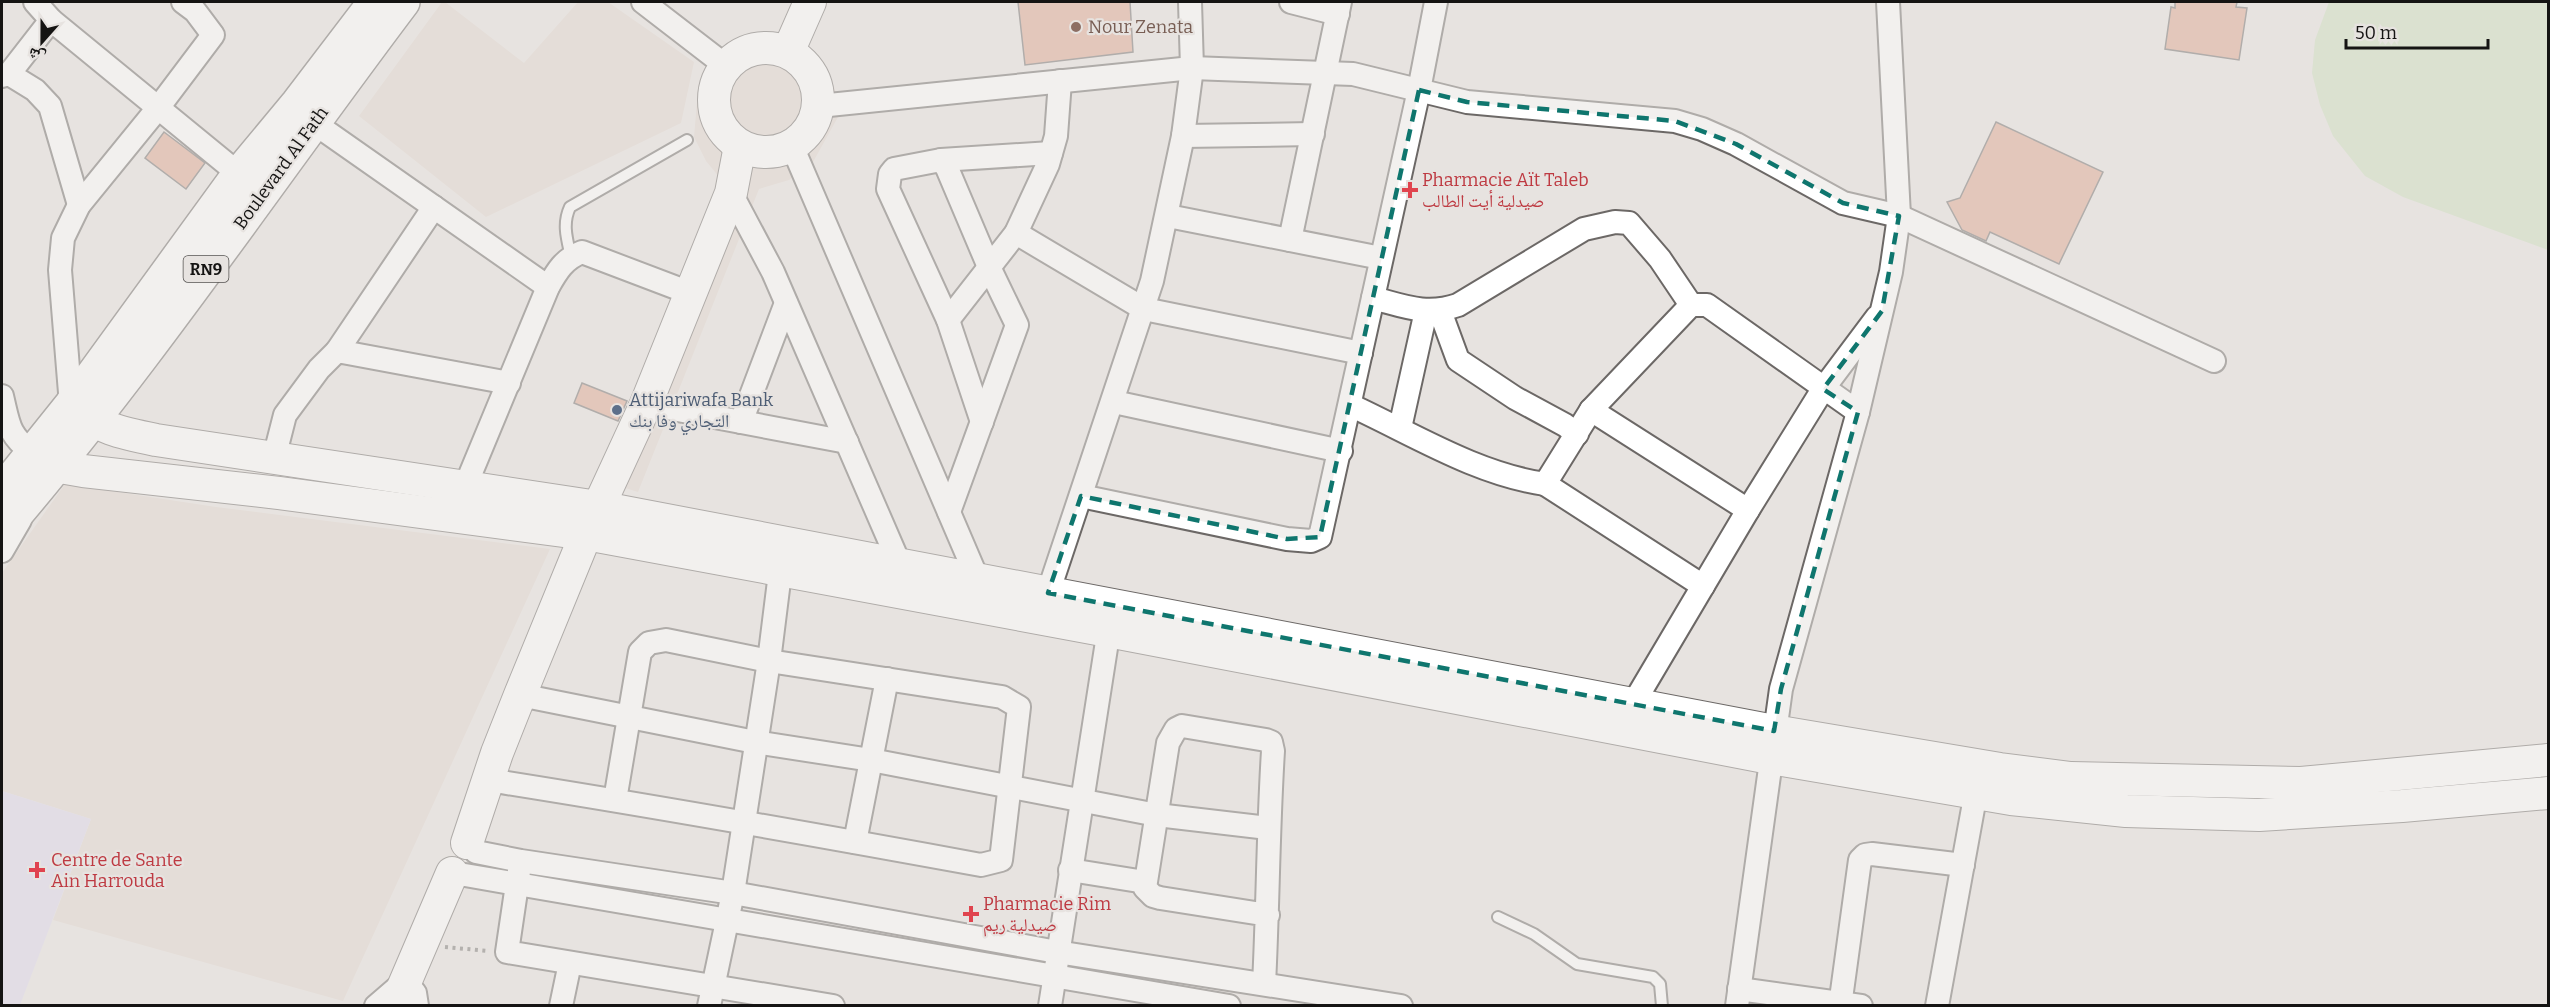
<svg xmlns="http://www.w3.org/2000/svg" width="2550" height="1007" font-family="Bitter,'Noto Naskh Arabic',serif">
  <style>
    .built { fill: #e1d5ce }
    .medical { fill: #dbd6ec }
    .pitch { fill: #ccddbd }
    .building { fill: #dda58f; stroke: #6f6b6a; stroke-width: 1.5 }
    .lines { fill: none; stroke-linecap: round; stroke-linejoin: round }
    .lane-casing { stroke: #6c6866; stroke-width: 14 }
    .street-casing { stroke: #6c6866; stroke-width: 26 }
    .secondary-casing { stroke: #6c6866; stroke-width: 34 }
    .highway-casing { stroke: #6c6866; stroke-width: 36 }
    .path { stroke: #757371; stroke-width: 4; stroke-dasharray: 3 4.5; stroke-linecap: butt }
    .lane { stroke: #fff; stroke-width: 10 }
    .street { stroke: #fff; stroke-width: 22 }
    .secondary { stroke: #fff; stroke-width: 32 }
    .highway { stroke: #fff; stroke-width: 33 }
    .marked { fill: none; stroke: #0f766e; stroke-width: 4.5; stroke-dasharray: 12 8; stroke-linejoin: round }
    .education-dot { fill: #8d6e63; stroke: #e7e3e0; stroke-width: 2 }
    .health-dot { fill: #e0444e; stroke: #e7e3e0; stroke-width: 2 }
    .service-dot { fill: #5c6f8a; stroke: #e7e3e0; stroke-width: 2 }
    .labels { text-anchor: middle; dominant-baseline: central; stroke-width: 4.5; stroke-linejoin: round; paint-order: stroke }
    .shield { fill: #e7e3e0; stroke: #545250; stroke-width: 1.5 }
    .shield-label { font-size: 16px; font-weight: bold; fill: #151413 }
    .education-label { font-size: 18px; fill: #785e54; stroke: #e7e3e0; text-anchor: start }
    .street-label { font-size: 18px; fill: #151413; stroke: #e7e3e0 }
    .health-label { font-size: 18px; fill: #be3a42; stroke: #e7e3e0; text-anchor: start }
    .service-label { font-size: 18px; fill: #4e5e75; stroke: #e7e3e0; text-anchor: start }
  </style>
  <rect width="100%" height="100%" fill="#e7e3e0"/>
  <!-- built -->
  <g class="built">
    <path d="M442,2h3l79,61 54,-61h30l86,60 -13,61 -195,94 -127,-101z"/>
    <path d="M779,34l26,8 21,26 10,24 2,25 -25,45 -24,18 -30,9 -121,303 -38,-12 120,-302 -14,-17 -12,-24 4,-47 13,-21 19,-20 25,-12z"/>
    <path d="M65,484l151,23 334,42 -207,452 -290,-81 38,-101 -89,-28v-218z"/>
  </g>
  <!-- medical -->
  <path class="medical" d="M2,791l89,28 -71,186h-18z"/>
  <!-- pitch -->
  <path class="pitch" d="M2329,2h219v248l-145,-53 -38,-21 -32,-40 -13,-31 -8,-32 3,-33z"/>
  <!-- building -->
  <g class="building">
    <path d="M1018,2h112l3,50 -108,13z"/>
    <path d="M2175,2h62l-1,5 11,1 -8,52 -74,-11 6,-42 4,1z"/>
    <path d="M1996,122l107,50 -44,92 -69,-32 -4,9 -24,-11 -15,-28 13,-4z"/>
    <path d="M164,132l41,31 -19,26 -41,-31z"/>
    <path d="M582,383l45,18 -9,20 -44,-18z"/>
  </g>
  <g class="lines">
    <!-- lane casing -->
    <g class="lane-casing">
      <g id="lane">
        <path d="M571,257c-4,-18 -9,-33 -1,-50l117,-67"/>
        <path d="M1498,917l36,17 43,30 76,13 7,7 2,22"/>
      </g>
    </g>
    <!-- street casing -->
    <g class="street-casing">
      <g id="street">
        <path d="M35,2l16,18 188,154"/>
        <path d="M643,2l83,64"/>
        <path d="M1291,2l47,12"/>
        <path d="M9,74l42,-54"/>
        <path d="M2,76l7,-2 26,16 15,16 29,99"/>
        <path d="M819,106l373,-38 161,6 114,28 208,19 27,8 34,15 107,59 56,13 315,145"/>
        <path d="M314,123l234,164"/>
        <path d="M1183,136l130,-2"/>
        <path d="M792,146l186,434"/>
        <path d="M941,160l6,8 42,99 28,58 -68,187"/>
        <path d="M731,193l42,79 127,293"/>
        <path d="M1168,216l213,42"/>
        <path d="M1016,233l128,76 217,44"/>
        <path d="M1290,240l50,-238"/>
        <path d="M1373,298c31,8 53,18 85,7l126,-76 31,-7 14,1 31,36 31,46"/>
        <path d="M1440,311l18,49 57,38 50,27 12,9"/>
        <path d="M948,320l68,-87 32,-69 8,-28 4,-55"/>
        <path d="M337,351l97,-144"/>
        <path d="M2,396c7,29 6,38 30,57"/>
        <path d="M1114,402l227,49"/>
        <path d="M646,404l201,38"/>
        <path d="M71,405l-11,-135 3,-32 16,-33 79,-97 55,-73 -18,-24 -12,-9"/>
        <path d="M1350,405c63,29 126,69 195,79l46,-74 100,-105h16l151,107"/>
        <path d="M1591,410l157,100"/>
        <path d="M741,422l45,-119"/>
        <path d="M982,422l-34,-102 -60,-131 2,-15 4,-5 47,-9 110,-7"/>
        <path d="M1400,428l26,-117"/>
        <path d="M274,458l11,-43 34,-46 18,-18 172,32"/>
        <path d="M1545,484l158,102"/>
        <path d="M465,487l83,-200c9,-16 16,-28 34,-35l108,41"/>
        <path d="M1081,496l206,43 24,2 9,-4 99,-447 17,-88"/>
        <path d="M2,551l18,-31"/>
        <path d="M1048,593l104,-312 31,-145 9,-68 -2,-66"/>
        <path d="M520,695l235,47 116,18 286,55 111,13"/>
        <path d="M1633,704l115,-194 75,-121 54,-72"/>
        <path d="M488,780c165,26 329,55 493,85l20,-5 18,-153 -17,-10 -233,-36 -103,-21 -17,3 -9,9 -25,148"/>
        <path d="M855,842l32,-163"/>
        <path d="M476,852l45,9 212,32 324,59 344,54"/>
        <path d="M1070,870l75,12"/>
        <path d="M519,871l-12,81 326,54"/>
        <path d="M465,875l764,131"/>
        <path d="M1264,984c4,-77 4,-155 9,-233l-2,-9 -5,-2 -84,-14 -6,3 -8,14 -23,145 8,8 7,2 108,17"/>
        <path d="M1739,989l122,17"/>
        <path d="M376,1006l29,-25 10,12 2,13"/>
        <path d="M561,1006l9,-43"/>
        <path d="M709,1006l24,-113 36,-232 13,-104"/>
        <path d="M1050,1006l61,-390"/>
        <path d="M1737,1006l44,-317 77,-277 33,-140 8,-56 -11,-214"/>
        <path d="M1840,1006l20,-146 5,-5 7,-1 91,11"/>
        <path d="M1937,1006l39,-214"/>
      </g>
    </g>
    <!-- secondary casing -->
    <g class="secondary-casing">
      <g id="secondary">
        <circle cx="766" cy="100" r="52"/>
        <path d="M788,52l22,-50"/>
        <path d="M72,406c28,23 49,27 84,34l442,67 1176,224 226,38 71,9 230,5 247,-23"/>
        <path d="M36,456l18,10 29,5 196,22 307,41 522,97 662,127 241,41 115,12 133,4 143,-9 146,-13"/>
        <path d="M467,843l30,-90 23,-58 66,-161 60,-130 85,-211 9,-47"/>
        <path d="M395,1006l57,-133"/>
      </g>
    </g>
    <!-- highway casing -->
    <g class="highway-casing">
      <g id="highway">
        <path d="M2,491l69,-86 168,-231 59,-71 77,-101"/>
        <path d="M2,531c144,-168 268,-353 401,-529"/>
      </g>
    </g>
    <!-- path -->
    <path class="path" d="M445,947l43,4"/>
    <!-- lane -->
    <use href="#lane" class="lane"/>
    <!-- street -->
    <use href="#street" class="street"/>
    <!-- secondary -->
    <use href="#secondary" class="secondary"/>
    <!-- highway -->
    <use href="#highway" class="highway"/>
  </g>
  <!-- marked area -->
  <path d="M0 0H2550V1007H0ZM1419,90l48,12 208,19 61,23 107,59 56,13 -17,95 -59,78 35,23 -77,277 -7,42 -726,-138 33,-97 206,43 33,-2z" fill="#e7e3e0" fill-opacity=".55" fill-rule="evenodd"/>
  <path class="marked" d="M1419,90l48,12 208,19 61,23 107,59 56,13 -17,95 -59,78 35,23 -77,277 -7,42 -726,-138 33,-97 206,43 33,-2z"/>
  <!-- markers -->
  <circle class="education-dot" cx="1076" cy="27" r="6"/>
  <g class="health-dot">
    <path d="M1407 181h6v6h6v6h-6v6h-6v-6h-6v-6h6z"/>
    <path d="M34 861h6v6h6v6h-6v6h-6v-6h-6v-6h6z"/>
    <path d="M968 905h6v6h6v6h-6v6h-6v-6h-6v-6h6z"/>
  </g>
  <circle class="service-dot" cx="617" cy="410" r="6"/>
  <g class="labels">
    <!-- shield labels -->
    <rect class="shield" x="183.5" y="256" width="45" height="26" rx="4.5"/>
    <g class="shield-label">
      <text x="206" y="269">RN9</text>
    </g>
    <!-- education labels -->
    <g class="education-label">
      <text x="1088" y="27">Nour Zenata</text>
    </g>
    <!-- street labels -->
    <g class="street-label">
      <text transform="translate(281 168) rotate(-54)">Boulevard Al Fath</text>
    </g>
    <!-- health labels -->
    <g class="health-label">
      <text x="1422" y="180">Pharmacie Aït Taleb<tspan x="1422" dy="21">صيدلية أيت الطالب</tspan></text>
      <text x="51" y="860">Centre de Sante<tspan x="51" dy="21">Ain Harrouda</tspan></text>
      <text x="983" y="904">Pharmacie Rim<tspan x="983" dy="21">صيدلية ريم</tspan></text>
    </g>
    <!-- service labels -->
    <g class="service-label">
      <text x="629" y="400">Attijariwafa Bank<tspan x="629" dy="21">التجاري وفا بنك</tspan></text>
    </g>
  </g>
  <!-- border -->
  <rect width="2550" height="1007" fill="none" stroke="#151413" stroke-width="6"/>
  <!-- north arrow -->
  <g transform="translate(42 42) rotate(201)" stroke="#e7e3e0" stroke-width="4.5" paint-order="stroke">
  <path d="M0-4.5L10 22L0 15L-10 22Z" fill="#151413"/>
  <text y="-9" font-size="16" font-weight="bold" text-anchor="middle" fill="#151413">ش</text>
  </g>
  <!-- scale -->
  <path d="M2346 39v9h142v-9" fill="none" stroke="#151413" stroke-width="3"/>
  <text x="2355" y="39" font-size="18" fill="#151413" stroke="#e7e3e0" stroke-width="4.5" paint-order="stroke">50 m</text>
</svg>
